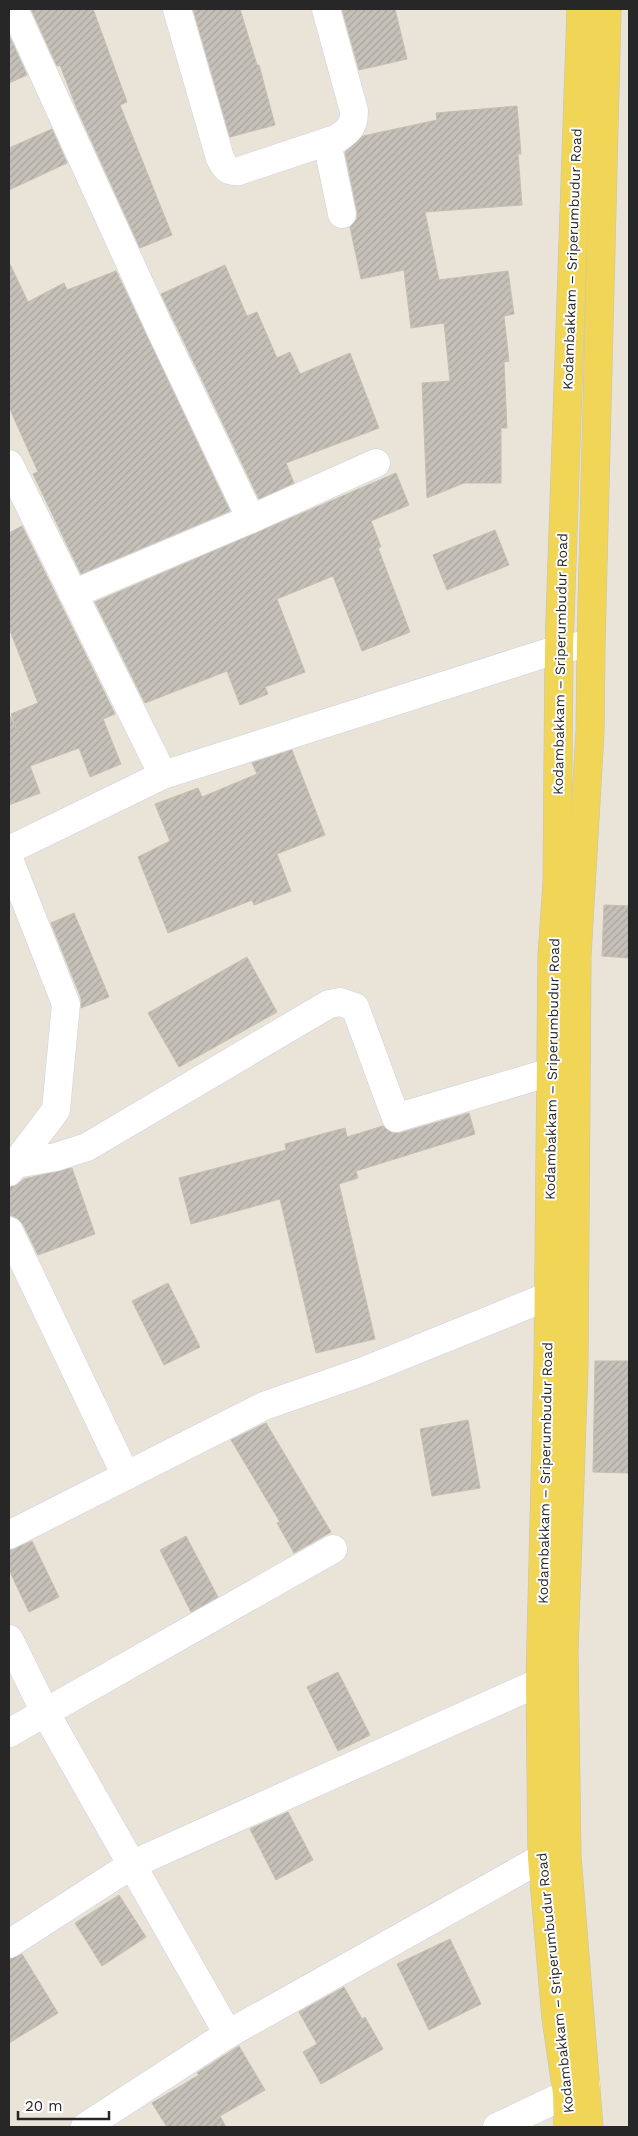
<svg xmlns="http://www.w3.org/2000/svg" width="638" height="2136" font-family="'Work Sans',sans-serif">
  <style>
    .building { fill: url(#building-hatch); stroke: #c5bfb2 }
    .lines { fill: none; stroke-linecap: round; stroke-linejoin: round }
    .minor-casing { stroke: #cdd0e0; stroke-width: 29 }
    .tertiary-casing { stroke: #cdd0e0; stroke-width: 29 }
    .primary-casing { stroke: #c3c3c3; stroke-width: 29 }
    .minor { stroke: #fff; stroke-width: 28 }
    .tertiary { stroke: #fff; stroke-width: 28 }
    .primary { stroke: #f0d557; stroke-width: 28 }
    .labels { text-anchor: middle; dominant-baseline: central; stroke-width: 4; stroke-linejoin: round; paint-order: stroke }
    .street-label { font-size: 14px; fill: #272727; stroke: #fff }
  </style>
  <defs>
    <pattern id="building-hatch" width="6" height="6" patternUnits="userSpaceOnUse" patternTransform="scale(1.25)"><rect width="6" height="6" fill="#c5c0b8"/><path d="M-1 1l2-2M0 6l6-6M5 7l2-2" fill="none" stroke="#a9a59e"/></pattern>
  </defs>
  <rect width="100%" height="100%" fill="#eae3d8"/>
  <!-- building -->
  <g class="building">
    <path d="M31,9h62l34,93 -7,3 52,130 -32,13 -63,-139 -17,-44 -3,1z"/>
    <path d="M193,9h47l17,56h2l16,60 -45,12z"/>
    <path d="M342,9h53l12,50 -48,11z"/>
    <path d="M9,35l18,40 -18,8z"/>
    <path d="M517,106l4,48h-3l4,51 -97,7 14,68 69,-9 6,43 -10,2 5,45 -5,1 3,66h-6v55h-37l-37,15 -5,-115 28,-2 -6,-58 -33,5 -7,-58 -43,9 -11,-52 7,-8v-8l-12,-59 18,-16 74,-16 -1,-7z"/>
    <path d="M52,129l15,34 -58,27v-42z"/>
    <path d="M9,262l19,40 36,-19 3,7 49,-19 114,240 -149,63 -48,-100 5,-2 -29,-65z"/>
    <path d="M225,265l22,51 10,-4 20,46 13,-6 10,22 50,-21 29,75 -93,35 8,20 -35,16 -98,-205z"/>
    <path d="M396,473l13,32 -38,16 10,26 -3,1 32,84 -48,19 -29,-75 -56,23 28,73 -40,15 3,7 -28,11 -13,-34 -82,32 -50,-101z"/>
    <path d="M22,526l93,188 -12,5 18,45 -31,13 -11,-29 -49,18 10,27 -31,12v-89h1l8,16 -7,-18 27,-11 -29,-75v-95z"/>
    <path d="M495,530l14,35 -62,25 -14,-35z"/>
    <path d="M292,750l33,85 -48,19 14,37 -37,14 -2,-5 -84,33 -30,-76 32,-16 -15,-37 43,-16 4,9 55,-23 -5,-11z"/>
    <path d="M604,905l25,1v52l-27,-2z"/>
    <path d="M74,913l35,84 -28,11v-10l-30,-75z"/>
    <path d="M247,957l30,55 -98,55 -31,-54z"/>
    <path d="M469,1113l6,21 -119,37 2,7 -19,6 36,155 -59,14 -36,-154 -89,25 -12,-46 107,-28 -1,-6 60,-16 2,9 36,-11 9,7h8z"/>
    <path d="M72,1168l23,66 -57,21 -15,-31 -6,-6 -7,-3 -1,-28 6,-1 9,-7z"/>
    <path d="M168,1283l32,64 -36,18 -32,-64z"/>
    <path d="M595,1361h34v112l-36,-1z"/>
    <path d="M468,1420l12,68 -48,8 -12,-67z"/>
    <path d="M266,1423l65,109 -37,21 -17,-30 3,-1 -49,-82z"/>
    <path d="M186,1536l32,61 -27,15 -31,-62z"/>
    <path d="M32,1541l27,56 -30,15 -20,-42v-19z"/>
    <path d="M338,1672l32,63 -32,16 -31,-64z"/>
    <path d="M288,1812l25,48 -37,20 -26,-51z"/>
    <path d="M119,1895l27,42 -44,29 -27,-43z"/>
    <path d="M450,1939l31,65 -52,26 -32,-66z"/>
    <path d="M22,1954l36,59 -49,30v-84z"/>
    <path d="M344,1987l18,32 3,-2 18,32 -62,35 -18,-32 14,-8 -18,-32z"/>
    <path d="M239,2046l26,44 -45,26 6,11h-59l-15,-24 47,-28 -2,-2z"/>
  </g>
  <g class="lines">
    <!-- minor casing -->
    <g class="minor-casing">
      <g id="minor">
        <path d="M14,9l147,322 90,188"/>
        <path d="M177,9l43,149c5,10 8,14 19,13l99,-33c12,-8 16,-13 16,-27l-28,-102"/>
        <path d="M327,142l15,72"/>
        <path d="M9,464l154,311"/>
        <path d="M73,594l178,-75 125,-56"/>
        <path d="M16,1164l40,-7 31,-10 242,-143 11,-2 15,5 41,111 155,-46"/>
        <path d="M9,1231l117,245"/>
        <path d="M9,1535l255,-129 100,-35 185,-75"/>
        <path d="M9,1639l36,73 183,322"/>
        <path d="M9,1733l324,-184"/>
        <path d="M9,1944l124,-80 407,-182"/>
        <path d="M85,2127l143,-93 314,-176"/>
        <path d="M497,2127l89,-42"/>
      </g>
    </g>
    <!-- tertiary casing -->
    <g class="tertiary-casing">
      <g id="tertiary">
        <path d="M9,850l154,-75 396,-126 32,-5"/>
        <path d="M9,859l57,145 -10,106 -47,62"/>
      </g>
    </g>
    <!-- primary casing -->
    <g class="primary-casing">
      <g id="primary">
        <path d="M568,2127l-1,-34 -11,-75 -14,-160 -2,-176 8,-318 4,-409 5,-72 2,-234 22,-640"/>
        <path d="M589,2127l-22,-270 -3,-206 10,-286 3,-409 13,-224 1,-88 16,-635"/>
      </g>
    </g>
    <!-- minor -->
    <use href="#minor" class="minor"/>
    <!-- tertiary -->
    <use href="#tertiary" class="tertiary"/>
    <!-- primary -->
    <use href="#primary" class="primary"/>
  </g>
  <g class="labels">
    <!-- street labels -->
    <g class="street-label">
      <text transform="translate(572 259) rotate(-88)">Kodambakkam – Sriperumbudur Road</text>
      <text transform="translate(560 664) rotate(-89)">Kodambakkam – Sriperumbudur Road</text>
      <text transform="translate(552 1069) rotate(-89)">Kodambakkam – Sriperumbudur Road</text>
      <text transform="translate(545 1473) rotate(-89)">Kodambakkam – Sriperumbudur Road</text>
      <text transform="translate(555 1983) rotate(-96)">Kodambakkam – Sriperumbudur Road</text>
    </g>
  </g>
  <!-- border -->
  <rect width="638" height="2136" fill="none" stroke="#272727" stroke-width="20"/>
  <!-- scale -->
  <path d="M18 2111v8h91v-8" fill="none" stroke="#272727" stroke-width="2.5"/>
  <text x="25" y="2111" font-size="15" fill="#272727" stroke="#ffffff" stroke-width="4" paint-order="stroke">20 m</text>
</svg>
